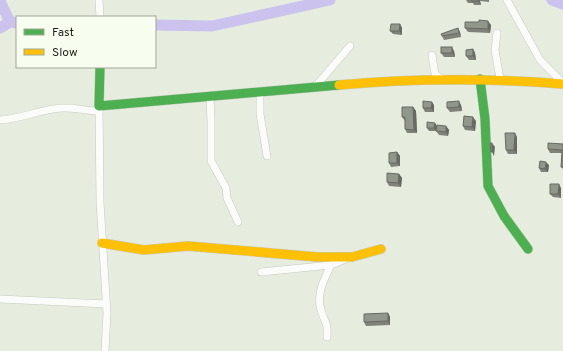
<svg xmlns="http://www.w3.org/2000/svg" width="563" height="351" font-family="Overpass,sans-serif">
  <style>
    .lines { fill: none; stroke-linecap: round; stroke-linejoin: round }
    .river { stroke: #cbc2ee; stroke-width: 11 }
    .street-casing { stroke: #c4c9be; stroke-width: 8 }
    .fast-casing { stroke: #c4c9be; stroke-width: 10 }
    .slow-casing { stroke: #c4c9be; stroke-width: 10 }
    .street { stroke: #fbfcfa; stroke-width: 7 }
    .fast { stroke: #4caf50; stroke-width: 9 }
    .slow { stroke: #ffc107; stroke-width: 9 }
    .wall { fill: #7e8278 }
    .shaded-wall { fill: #666a62 }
    .building { fill: #92978c; stroke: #666a62 }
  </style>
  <rect width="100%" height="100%" fill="#e6eddf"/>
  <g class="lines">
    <!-- river -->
    <g class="river">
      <path d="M552,0l11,4"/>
      <path d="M0,1l10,21 7,1"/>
      <path d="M155,25l57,1 118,-26"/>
      <path d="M0,28l10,-6"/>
    </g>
    <!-- street casing -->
    <g class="street-casing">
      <g id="street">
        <path d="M99,0l1,17"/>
        <path d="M507,0l33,60 23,23"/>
        <path d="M497,33l-2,17 5,29"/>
        <path d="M432,55l3,19 7,6"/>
        <path d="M315,87l35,-41"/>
        <path d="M260,92v22l7,42"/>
        <path d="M210,97l1,24v40l15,27 1,10 11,24"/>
        <path d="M99,106l1,96 7,111 -2,38"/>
        <path d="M0,120c21,-1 41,-11 62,-12 11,-1 24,3 37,3"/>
        <path d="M261,272l70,-7 17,-7"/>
        <path d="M0,299l106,5"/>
        <path d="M327,337c1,-16 -2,-13 -6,-27 -5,-15 3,-31 10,-45"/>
      </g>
    </g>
    <!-- fast casing -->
    <g class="fast-casing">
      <g id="fast">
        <path d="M100,67l-1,39 240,-21"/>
        <path d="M480,79l5,40 3,67 16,30 24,33"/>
      </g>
    </g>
    <!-- slow casing -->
    <g class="slow-casing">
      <g id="slow">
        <path d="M339,85c75,-7 149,-7 224,-1"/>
        <path d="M102,243l42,7 44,-4 129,11h35l29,-8"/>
      </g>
    </g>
    <!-- street -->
    <use href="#street" class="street"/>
    <!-- fast -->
    <use href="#fast" class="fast"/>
    <!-- slow -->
    <use href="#slow" class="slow"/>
  </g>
  <!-- wall -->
  <g class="wall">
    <path d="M466,0h23v2l-9,-1 1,4h-7l-1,-2h-5z"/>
    <path d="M400,24l2,4v7l-9,-1 -3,-3z"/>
    <path d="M491,25l-1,8 -22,-1 -3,-4z"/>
    <path d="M460,32l1,5 -17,3 -2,-4z"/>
    <path d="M473,49l2,4 1,7h-7l-3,-4z"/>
    <path d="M454,51l1,6h-11l-3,-4z"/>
    <path d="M434,105v7h-9l-2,-4z"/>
    <path d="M461,105l1,6 -12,1 -3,-4z"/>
    <path d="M413,107l3,4 1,22h-10l-2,-4v-8l-3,-4z"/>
    <path d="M476,121l-1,10 -10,-1 -2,-4z"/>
    <path d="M435,123l1,8h-7l-2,-3z"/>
    <path d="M446,126l3,4 -1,6 -9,-1 -3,-4z"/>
    <path d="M517,137v17h-9l-2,-4z"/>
    <path d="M563,144v25l-2,-2 1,-14h-12l-2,-4z"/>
    <path d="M397,152l3,4v10l-9,1 -2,-4z"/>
    <path d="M549,165l-1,7h-7l-2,-4z"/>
    <path d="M399,174l3,4 -1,9 -12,-1 -2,-4z"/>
    <path d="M561,188v10l-8,-1 -3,-3z"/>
    <path d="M388,313l2,4v8l-24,1 -2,-4z"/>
  </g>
  <!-- shaded-wall -->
  <g class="shaded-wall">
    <path d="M478,0h2v1l1,4 -3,-4z"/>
    <path d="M488,21l3,4 -1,8 -2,-4z"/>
    <path d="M400,24l2,4v7l-3,-4z"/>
    <path d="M458,28l2,4 1,5 -2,-4z"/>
    <path d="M452,47l2,4 1,6 -3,-4z"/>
    <path d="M473,49l2,4 1,7 -3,-4z"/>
    <path d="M459,101l2,4 1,6 -3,-4z"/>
    <path d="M432,102l2,3v7l-3,-4z"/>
    <path d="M413,107l3,4 1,22 -3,-3z"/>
    <path d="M473,117l3,4 -1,10 -3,-4z"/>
    <path d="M435,123l2,3 -1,5 -2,-3z"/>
    <path d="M446,126l3,4 -1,6 -2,-4z"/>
    <path d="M515,133l2,4v17l-3,-4z"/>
    <path d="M492,143l3,4 -1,9 -2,-4z"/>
    <path d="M397,152l3,4v10l-3,-3z"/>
    <path d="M546,162l3,3 -1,7 -3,-3z"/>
    <path d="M399,174l3,4 -1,9 -3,-4z"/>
    <path d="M559,184l2,4v10l-3,-4z"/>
    <path d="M388,313l2,4v8l-2,-4z"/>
  </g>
  <!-- building -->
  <g class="building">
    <path d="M472,0h6v1l-6,1z"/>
    <path d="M479,20l9,1v8l-23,-1v-6h14z"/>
    <path d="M391,24h9l-1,7h-9z"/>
    <path d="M458,28l1,5 -17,3 -1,-2z"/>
    <rect x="441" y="47" width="11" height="6"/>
    <path d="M473,49v7h-7v-6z"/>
    <path d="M423,101l9,1 -1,6h-8z"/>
    <path d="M459,101v6l-12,1v-6z"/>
    <path d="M402,107h11l1,23 -9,-1v-12h-3z"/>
    <path d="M464,116l9,1 -1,10 -9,-1z"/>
    <path d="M427,122l8,1 -1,5h-7z"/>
    <path d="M437,125l9,1v6l-10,-1z"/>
    <path d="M505,133h10l-1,17h-8z"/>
    <path d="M490,143h2v9h-1z"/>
    <path d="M548,143l15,1v23h-2l1,-17 -14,-1z"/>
    <path d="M397,152v11h-8v-10z"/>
    <path d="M540,161l6,1 -1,7 -6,-1z"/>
    <path d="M387,173l12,1 -1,9 -11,-1z"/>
    <path d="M550,184h9l-1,10h-8z"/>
    <path d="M388,313v8l-24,1v-8z"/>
  </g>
  <!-- legend -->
  <rect x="16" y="16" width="140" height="52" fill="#f7feef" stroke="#a1a69a"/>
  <rect x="24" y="29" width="20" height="6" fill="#4caf50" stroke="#a1a69a"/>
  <text x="52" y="36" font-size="12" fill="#1f231a">Fast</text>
  <rect x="24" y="49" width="20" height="6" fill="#ffc107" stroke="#a1a69a"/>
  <text x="52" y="56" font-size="12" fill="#1f231a">Slow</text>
</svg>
